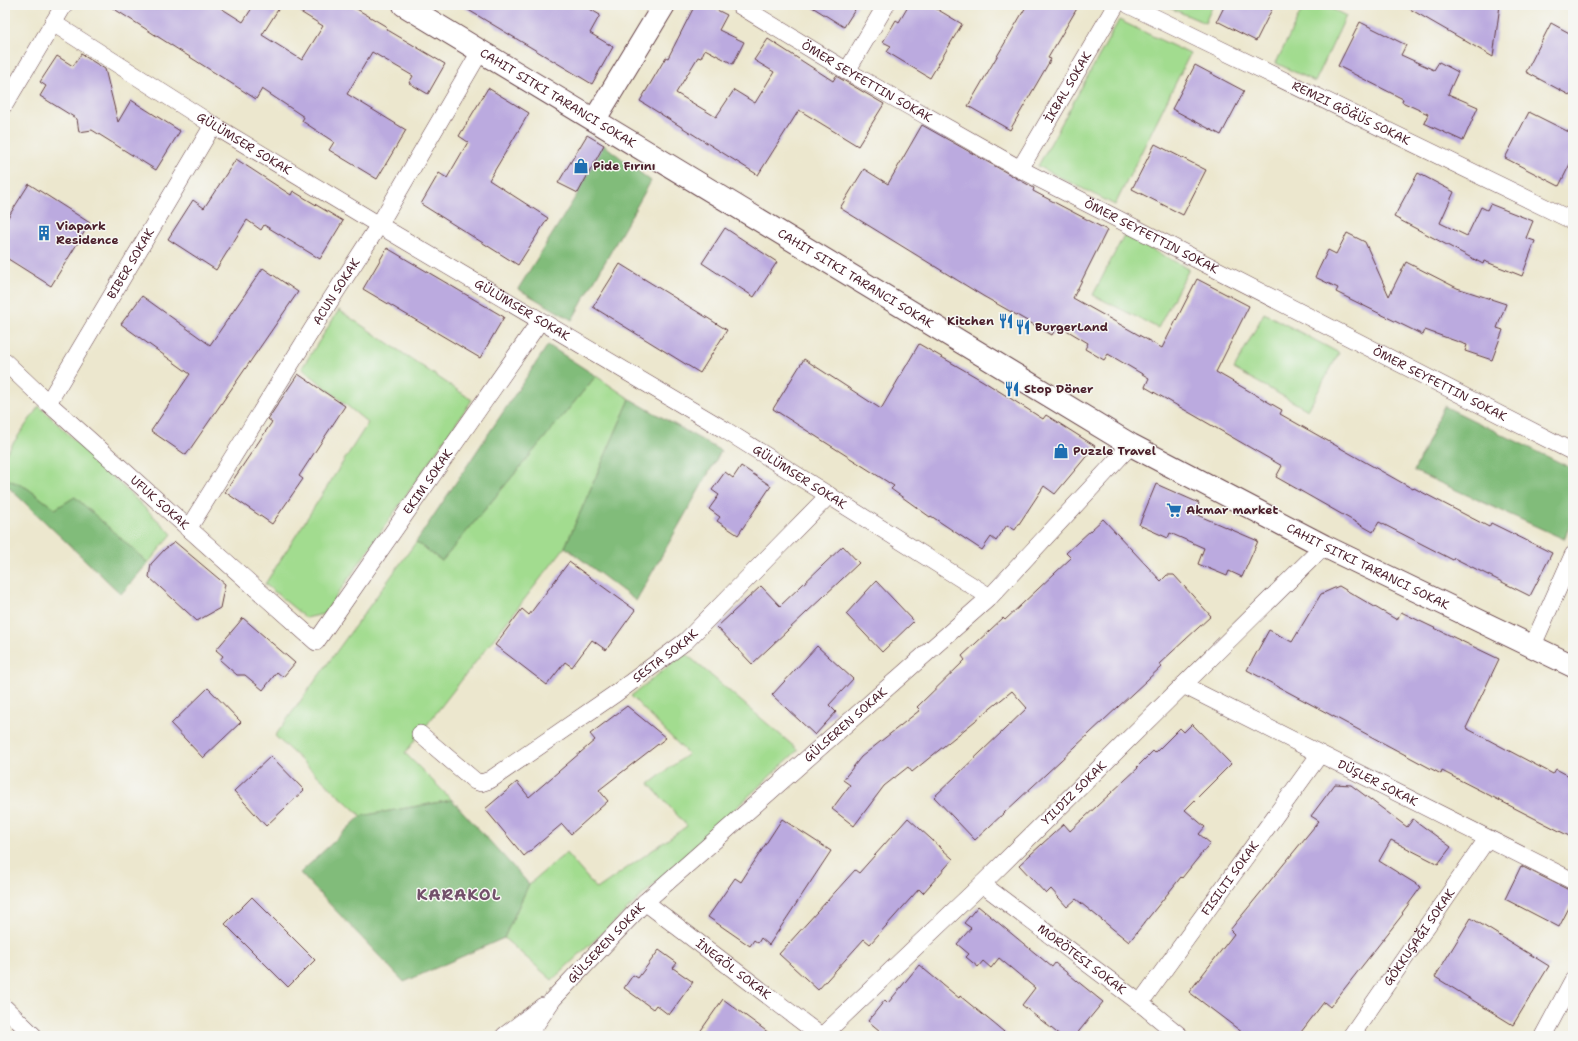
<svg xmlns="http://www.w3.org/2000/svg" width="1578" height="1041" font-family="'Shantell Sans',sans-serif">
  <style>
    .green { fill: #a2dc8f; stroke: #767e5d }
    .forest { fill: #81bc7a; stroke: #666e52 }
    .building { fill: #bbaadf }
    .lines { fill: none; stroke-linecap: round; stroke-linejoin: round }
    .street-casing { stroke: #623d43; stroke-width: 18 }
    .secondary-casing { stroke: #623d43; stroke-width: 24 }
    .street { stroke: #fff; stroke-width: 17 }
    .secondary { stroke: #fff; stroke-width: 22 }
    .labels { text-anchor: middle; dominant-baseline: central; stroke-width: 3; stroke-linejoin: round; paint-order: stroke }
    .street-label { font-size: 12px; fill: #4a1f2b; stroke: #f6f6f2 }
    .poi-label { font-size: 12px; font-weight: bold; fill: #4a1f2b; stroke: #f6f6f2; text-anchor: start }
    .district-label { font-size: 16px; font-weight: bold; letter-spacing: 1px; fill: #72506a; stroke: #f6f6f2 }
  </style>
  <rect width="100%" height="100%" fill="#f6f6f2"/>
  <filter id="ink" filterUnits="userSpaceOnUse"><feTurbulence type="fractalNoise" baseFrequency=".025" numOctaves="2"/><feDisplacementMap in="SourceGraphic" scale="8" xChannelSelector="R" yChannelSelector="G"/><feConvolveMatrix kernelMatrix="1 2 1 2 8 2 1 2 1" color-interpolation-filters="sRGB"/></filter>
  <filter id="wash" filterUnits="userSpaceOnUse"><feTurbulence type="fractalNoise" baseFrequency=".012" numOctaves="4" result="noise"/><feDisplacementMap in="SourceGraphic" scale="16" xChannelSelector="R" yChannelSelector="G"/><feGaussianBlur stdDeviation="0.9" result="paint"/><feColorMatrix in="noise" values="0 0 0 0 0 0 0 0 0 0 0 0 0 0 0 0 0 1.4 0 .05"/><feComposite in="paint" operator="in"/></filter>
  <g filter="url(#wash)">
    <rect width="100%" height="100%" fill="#ece7ce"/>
    <!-- green -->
    <g class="green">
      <path d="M1163,5h50l-8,18z"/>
      <path d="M1304,5h20l22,11 -31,66 -39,-19z"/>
      <path d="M1119,20l71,34 -75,151 -77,-39z"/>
      <path d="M1124,235l65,34 -31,59 -65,-33z"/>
      <path d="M339,310l133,90 -148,214 -18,4 -41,-34 103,-161 -66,-55z"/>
      <path d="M1264,313l75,40 -31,57 -74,-41z"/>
      <path d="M596,376l34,23 -65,148 -160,206 47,47 -91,16 -86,-80 141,-194 26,19z"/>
      <path d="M39,406l133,128 -24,29 -73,-66 -20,12 -28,-21 -22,-10v-23z"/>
      <path d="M685,653l113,97 -246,230 -48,-42 25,-54 37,-31 31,36 90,-63 -38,-42 39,-30 -57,-58z"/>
    </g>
    <!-- forest -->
    <g class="forest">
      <path d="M604,145l47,36 -79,139 -54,-31 60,-96z"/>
      <path d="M548,345l48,31 -154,185 -26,-19z"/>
      <path d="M630,399l91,52 -85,150 -71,-54z"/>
      <path d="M1444,406l129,63v50l-9,20 -150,-68z"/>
      <path d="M5,478l22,10 28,21 20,-12 73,66 -27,31 -116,-110z"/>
      <path d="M452,800l77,84 -25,54 -100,44 -104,-109 61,-57z"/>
    </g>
    <g id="blocks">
      <!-- building -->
      <g class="building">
        <path d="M108,5h108l27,17 11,-17h27l-19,30 40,25 21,-34 -34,-21h61l37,22 -1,2 59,35 -17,30 -19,-11 4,-7 -41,-24 -25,42 59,36 -29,49 -48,-29 5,-8 -32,-21 2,-4 -42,-28 -6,10z"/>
        <path d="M460,5h123l17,10 -10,18 23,14 -21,37z"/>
        <path d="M695,5h12l20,10 -8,15 25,12 -11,22 -28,-15 -4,9 -3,-1 -22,36 40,24 18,-27 21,13 19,-31 -20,-12 14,-21 65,42 3,-5 48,28 -26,42 -59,-36 -41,65 -118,-74 26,-44 2,1z"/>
        <path d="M809,5h49l-14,22z"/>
        <path d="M909,5h21l32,19 -32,54 -43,-26 4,-6 -8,-4 13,-22 3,2z"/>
        <path d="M1027,5h52l-31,53 3,1 -41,71 -42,-24z"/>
        <path d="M1225,5h49l-18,36 -39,-20z"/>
        <path d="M1403,5h97l-7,52 -31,-18z"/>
        <path d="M1360,22l46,23 -5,10 33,15 5,-8 19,10 -10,22 30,13 -15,34 -39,-18 4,-9 -26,-12 1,-3 -65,-33z"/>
        <path d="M1551,23l22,12v62l-47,-25z"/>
        <path d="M81,54l24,15 13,53 13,-22 49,31 -24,39 -64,-40 -13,2 -2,-13 -37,-23 6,-10 -6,-4 17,-26 16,10z"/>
        <path d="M1195,65l49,26 -23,44 -49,-26z"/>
        <path d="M488,88l41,25 -40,67 59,38 -30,47 -97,-61 18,-31 8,5 21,-36 -9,-6z"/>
        <path d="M1529,112l44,22v24l-14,28 -54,-28z"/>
        <path d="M922,125l112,63 -1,3 74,39 -34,68 89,50 35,-69 52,27 -33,66 66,38 -2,4 133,75 1,-1 75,39 2,-4 61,30 -22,43 -76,-38 -1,2 -74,-38 -6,10 -97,-55 6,-11 -137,-79 4,-9 -41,-24 -4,6 -19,-11 3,-6 -30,-18 -6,10 -69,-39 -143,-88 24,-39 24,15z"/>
        <path d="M587,135l17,10 -26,48 -20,-10z"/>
        <path d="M1155,144l51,26 -23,45 -51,-26z"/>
        <path d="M236,159l55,36 2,-4 50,30 -23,38 -56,-34 -3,5 -14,-10 -31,50 -48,-31 25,-39 11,8z"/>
        <path d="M1418,173l36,19 -14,31 27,13 14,-29 6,3 3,-6 43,17 -7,17 9,3 -13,35 -38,-15 -1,3 -89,-47z"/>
        <path d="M29,184l61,39 -39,63 -46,-29v-35z"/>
        <path d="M725,228l52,34 -23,35 -52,-34z"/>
        <path d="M1347,233l18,9 24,54 17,-34 51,26 49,16 -9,24 6,2 -11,30 -27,-9 2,-6 -42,-15 -2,5 -87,-43 2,-4 -23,-11 13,-27 8,4z"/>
        <path d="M387,248l117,69 -24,41 -117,-69z"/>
        <path d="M620,264l107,66 -27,43 -107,-66z"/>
        <path d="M263,268l35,24 -112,163 -35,-24 39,-57 -69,-50 21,-28 68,49z"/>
        <path d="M919,344l64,37 60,38 3,-4 49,31 -40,48 -11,-8 -29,44 -8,-5 -11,16 -5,-4 -9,13 -51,-34 -1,1 -39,-28 3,-3 -121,-77 31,-50 77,50z"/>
        <path d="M298,374l47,32 -46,70 4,3 -31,45 -47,-32 47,-70 -4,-3z"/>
        <path d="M741,466l30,20 -33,49 -21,-14 3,-4 -11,-8 10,-14 -7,-5 13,-18 8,6z"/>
        <path d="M1156,484l43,19 -4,11 63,27 -16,36 -13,-6 -2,5 -29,-12 6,-16 -34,-15 -2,5 -29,-13z"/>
        <path d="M1103,519l58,62 6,-6h7l37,41 -52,48 2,3 -186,173 -41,-43 93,-89 -15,-17 -100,81 -4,-5 -24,19 -30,40 -22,-17 18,-24 -7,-5 18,-23 59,-47 -3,-3 48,-47 -3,-4 41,-38 2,2 66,-62 -5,-5z"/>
        <path d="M175,542l50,42 -5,24 -23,13 -48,-44 2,-13 14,-15z"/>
        <path d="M843,546l16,17 -107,101 -35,-37 44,-41 19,20z"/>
        <path d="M569,562l66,48 -29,40 -14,-10 -20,27 -7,-5 -18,23 -52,-40 27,-36 7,6z"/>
        <path d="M876,581l38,40 -32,31 -36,-38z"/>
        <path d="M1339,586l58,34 4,-8 98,47 -33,69 87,46 3,-5 17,9v60l-131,-67 -1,3 -194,-104 22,-40 23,12 29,-48z"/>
        <path d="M243,618l52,45 -12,14 -6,-5 -14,18 -18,-15h-8l-17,-15 3,-4 -7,-6z"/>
        <path d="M817,646l36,33 -24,26 7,7 -21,23 -43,-40z"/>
        <path d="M208,688l33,34 -38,36 -32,-34z"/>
        <path d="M627,706l39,32 -67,52 9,11 -37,33 -9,-10 -38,32 -39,-47 32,-27 12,15 66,-57 -5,-6z"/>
        <path d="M1192,724l39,40 -46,46 20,17 -6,7 11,9 -28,35 -1,-1 -52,65 -53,-43 -9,8 -16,-18 -5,5 -27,-29 45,-41 6,7 68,-63 -1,-1 16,-16 2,2 25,-25 4,4z"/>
        <path d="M271,756l33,34 -38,36 -32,-35z"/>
        <path d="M1335,784l16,1 56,42 6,-8 38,28 -13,17 -47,-24 -12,21 42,26 -19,26 1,1 -73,93 -6,-5 -26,34h-51l-58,-44 45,-58 -4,-4 89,-109 -8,-5z"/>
        <path d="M908,818l45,41 -30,34 -4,-4 -49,55 -6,-5 -46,51 -39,-36 76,-84 4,3z"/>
        <path d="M782,819l49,32 -62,94 -8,-7 -3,5 -4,-3 -4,6 -42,-29 27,-39 6,4z"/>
        <path d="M1521,866l52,26v8l-14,27 -54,-28z"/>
        <path d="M252,897l63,63 -27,27 -63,-63z"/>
        <path d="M978,906l74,61 3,-4 48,39 -28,34h-14l-39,-31 13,-17 -36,-30 -8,10 -8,-7 -5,6 -12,-10 3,-3 -12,-10 14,-16 -7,-5z"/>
        <path d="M1471,918l78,48 -36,59 -78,-48z"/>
        <path d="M659,950l18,13 -4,5 20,14 -24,33 -13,-10 -3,4 -29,-21 9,-13 5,3z"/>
        <path d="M919,965l40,33 1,-2 49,40h-123l-18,-15 17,-21 3,3z"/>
        <path d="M723,999l50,37h-76z"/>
      </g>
    </g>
  </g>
  <g filter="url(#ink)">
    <use href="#blocks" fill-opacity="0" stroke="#623d43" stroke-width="1"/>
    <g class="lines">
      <!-- street casing -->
      <g class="street-casing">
        <g id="street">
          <path id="s1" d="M739,5l108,66 173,98 553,283"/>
          <path id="s2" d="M1129,5l444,216"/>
          <path id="s3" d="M53,23l160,102 166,100 346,205 265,167"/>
          <path d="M847,71l39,-66"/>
          <path d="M5,104l59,-99"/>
          <path id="s4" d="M1020,169l96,-164"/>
          <path id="s5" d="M5,362l43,41 268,239 224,-321"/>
          <path id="s6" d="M48,403l165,-278"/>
          <path id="s7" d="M188,529l140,-225 51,-79 102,-175"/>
          <path d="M1532,647l41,-92"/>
          <path id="s8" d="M1183,685l390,196"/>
          <path id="s9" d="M420,734l55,47 6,2 9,-3 125,-86 71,-53 143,-146"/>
          <path id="s10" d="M982,884l158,119 40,33"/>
          <path id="s11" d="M645,902l176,134"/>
          <path id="s12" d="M1140,1003l180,-249"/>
          <path d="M5,1008l29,28"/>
          <path d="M504,1036l39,-30"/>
          <path id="s13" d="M528,1036l25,-37 92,-97 345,-305 141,-152"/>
          <path id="s14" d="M822,1036l160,-152 342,-338"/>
          <path id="s15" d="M1351,1036l136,-197"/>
          <path d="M1543,1036l30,-56"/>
        </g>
      </g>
      <!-- secondary casing -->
      <g class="secondary-casing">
        <g id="secondary">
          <path id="s16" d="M404,5l727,440 193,101 249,120"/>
          <path d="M595,119l69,-114"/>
        </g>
      </g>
      <!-- street -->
      <use href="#street" class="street"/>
      <!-- secondary -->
      <use href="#secondary" class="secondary"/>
    </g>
  </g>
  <!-- icons -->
  <defs>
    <g id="shop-bare" transform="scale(1.2)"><path d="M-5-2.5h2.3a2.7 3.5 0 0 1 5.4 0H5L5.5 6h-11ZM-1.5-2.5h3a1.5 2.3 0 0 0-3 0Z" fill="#1f6fb2" stroke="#f6f6f2" stroke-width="2.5" paint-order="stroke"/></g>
    <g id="building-bare" transform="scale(1.2)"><path d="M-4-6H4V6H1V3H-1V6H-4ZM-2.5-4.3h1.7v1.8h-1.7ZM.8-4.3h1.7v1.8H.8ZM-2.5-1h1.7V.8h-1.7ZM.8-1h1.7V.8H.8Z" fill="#1f6fb2" stroke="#f6f6f2" stroke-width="2.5" paint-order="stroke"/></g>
    <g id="restaurant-bare" transform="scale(1.2)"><path d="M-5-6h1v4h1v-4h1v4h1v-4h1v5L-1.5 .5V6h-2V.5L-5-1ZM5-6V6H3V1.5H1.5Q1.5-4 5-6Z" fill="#1f6fb2" stroke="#f6f6f2" stroke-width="2.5" paint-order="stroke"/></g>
    <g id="supermarket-bare" transform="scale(1.2)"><path d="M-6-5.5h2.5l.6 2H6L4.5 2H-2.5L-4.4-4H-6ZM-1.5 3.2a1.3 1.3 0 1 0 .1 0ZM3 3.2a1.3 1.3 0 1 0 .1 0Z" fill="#1f6fb2" stroke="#f6f6f2" stroke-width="2.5" paint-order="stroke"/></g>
  </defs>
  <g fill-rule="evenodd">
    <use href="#shop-bare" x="581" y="166"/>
    <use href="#building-bare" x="44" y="233"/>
    <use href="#restaurant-bare" x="1006" y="321"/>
    <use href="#restaurant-bare" x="1023" y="327"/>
    <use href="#restaurant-bare" x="1012" y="389"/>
    <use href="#shop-bare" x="1061" y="451"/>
    <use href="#supermarket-bare" x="1174" y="510"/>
  </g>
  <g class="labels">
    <!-- street labels -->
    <g class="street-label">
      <text stroke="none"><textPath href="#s1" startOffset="149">ÖMER SEYFETTIN SOKAK</textPath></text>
      <text stroke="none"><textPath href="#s4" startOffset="95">İKBAL SOKAK</textPath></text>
      <text stroke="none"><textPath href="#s16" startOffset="180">CAHIT SITKI TARANCI SOKAK</textPath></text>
      <text stroke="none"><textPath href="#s2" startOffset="247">REMZI GÖĞÜS SOKAK</textPath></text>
      <text stroke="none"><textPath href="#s3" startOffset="226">GÜLÜMSER SOKAK</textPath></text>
      <text stroke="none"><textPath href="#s1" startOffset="473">ÖMER SEYFETTIN SOKAK</textPath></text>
      <text stroke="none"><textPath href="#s6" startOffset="162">BIBER SOKAK</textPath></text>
      <text stroke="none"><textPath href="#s16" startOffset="528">CAHIT SITKI TARANCI SOKAK</textPath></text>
      <text stroke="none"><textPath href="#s7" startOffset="280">ACUN SOKAK</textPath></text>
      <text stroke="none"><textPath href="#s3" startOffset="550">GÜLÜMSER SOKAK</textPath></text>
      <text stroke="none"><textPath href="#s1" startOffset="797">ÖMER SEYFETTIN SOKAK</textPath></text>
      <text stroke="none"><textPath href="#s3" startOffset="874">GÜLÜMSER SOKAK</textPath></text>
      <text stroke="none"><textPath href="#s5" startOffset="614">EKIM SOKAK</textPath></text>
      <text stroke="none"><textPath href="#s5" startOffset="209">UFUK SOKAK</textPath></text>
      <text stroke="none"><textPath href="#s16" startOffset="1116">CAHIT SITKI TARANCI SOKAK</textPath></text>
      <text stroke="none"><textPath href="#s9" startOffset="303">SESTA SOKAK</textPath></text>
      <text stroke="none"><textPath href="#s13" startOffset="446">GÜLSEREN SOKAK</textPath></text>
      <text stroke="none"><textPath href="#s8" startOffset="218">DÜŞLER SOKAK</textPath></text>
      <text stroke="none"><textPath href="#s14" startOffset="350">YILDIZ SOKAK</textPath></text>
      <text stroke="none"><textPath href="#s12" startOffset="154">FISILTI SOKAK</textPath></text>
      <text stroke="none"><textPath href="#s15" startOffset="120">GÖKKUŞAĞI SOKAK</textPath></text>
      <text stroke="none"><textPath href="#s13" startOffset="122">GÜLSEREN SOKAK</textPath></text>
      <text stroke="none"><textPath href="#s10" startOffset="125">MORÖTESI SOKAK</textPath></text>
      <text stroke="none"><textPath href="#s11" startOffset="111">İNEGÖL SOKAK</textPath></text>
    </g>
    <!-- poi labels -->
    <g class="poi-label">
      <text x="593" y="166">Pide Fırını</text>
      <text x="56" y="226">Viapark<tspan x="56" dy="14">Residence</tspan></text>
      <text x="994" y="321" text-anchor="end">Kitchen</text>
      <text x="1035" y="327">BurgerLand</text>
      <text x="1024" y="389">Stop Döner</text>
      <text x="1073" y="451">Puzzle Travel</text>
      <text x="1186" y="510">Akmar market</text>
    </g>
    <!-- district labels -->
    <g class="district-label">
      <text x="459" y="894">KARAKOL</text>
    </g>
  </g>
  <!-- margin -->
  <rect width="1578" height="1041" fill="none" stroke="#f6f6f2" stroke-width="20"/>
</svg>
